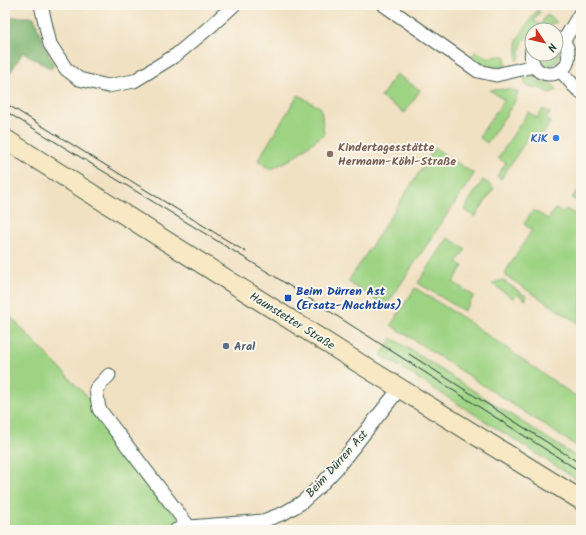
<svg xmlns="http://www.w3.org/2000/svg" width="586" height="535" font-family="Kalam,sans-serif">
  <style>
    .green { fill: #9ed383; stroke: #5e885c }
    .forest { fill: #7eb571; stroke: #4e7952 }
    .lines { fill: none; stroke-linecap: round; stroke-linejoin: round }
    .minor-casing { stroke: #3e5649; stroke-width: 15 }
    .secondary-casing { stroke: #3e5649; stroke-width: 21 }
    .minor { stroke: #fff; stroke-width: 13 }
    .secondary { stroke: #f8e8c3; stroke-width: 19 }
    .tram { stroke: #1f3d34; stroke-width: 1 }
    .shop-dot { fill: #3f7fe0; stroke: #fbf7ec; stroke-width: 1.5 }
    .education-dot { fill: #8d6e63; stroke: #fbf7ec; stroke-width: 1.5 }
    .transit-dot { fill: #1a4fb4; stroke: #fbf7ec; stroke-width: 1.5 }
    .service-dot { fill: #5c6f8a; stroke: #fbf7ec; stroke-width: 1.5 }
    .labels { text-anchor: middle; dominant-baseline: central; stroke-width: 4; stroke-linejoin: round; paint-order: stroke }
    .shop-label { font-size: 12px; font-weight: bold; fill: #366cbe; stroke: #fbf7ec; text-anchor: end }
    .education-label { font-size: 12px; font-weight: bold; fill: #785e54; stroke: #fbf7ec; text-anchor: start }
    .transit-label { font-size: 12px; font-weight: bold; fill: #164399; stroke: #fbf7ec; text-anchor: start }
    .street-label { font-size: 12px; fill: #1f3d34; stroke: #fbf7ec }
    .service-label { font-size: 12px; font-weight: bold; fill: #4e5e75; stroke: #fbf7ec; text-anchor: start }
  </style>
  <rect width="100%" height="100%" fill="#fbf7ec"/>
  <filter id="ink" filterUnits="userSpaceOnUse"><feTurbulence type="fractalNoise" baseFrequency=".025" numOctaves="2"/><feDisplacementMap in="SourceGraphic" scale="8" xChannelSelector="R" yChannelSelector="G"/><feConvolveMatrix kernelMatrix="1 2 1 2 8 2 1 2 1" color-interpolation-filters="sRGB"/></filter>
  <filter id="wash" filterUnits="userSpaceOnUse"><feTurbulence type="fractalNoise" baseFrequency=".012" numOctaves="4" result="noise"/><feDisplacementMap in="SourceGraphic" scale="16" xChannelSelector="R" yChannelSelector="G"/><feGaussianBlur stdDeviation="0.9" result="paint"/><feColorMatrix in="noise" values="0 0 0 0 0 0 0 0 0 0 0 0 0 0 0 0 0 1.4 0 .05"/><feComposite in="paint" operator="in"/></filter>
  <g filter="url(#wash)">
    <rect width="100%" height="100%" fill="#f1e1c3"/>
    <!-- green -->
    <g class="green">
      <path d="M537,10l3,2 -6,9 6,4 7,-10 10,7 -25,8 -10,13 -2,9 1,4 -4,5v-21z"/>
      <path d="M556,49l3,5 -2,8 -7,4 -8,-3 -2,-5v-4h16z"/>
      <path d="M476,51l10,6 19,-1 1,11c-17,1 -20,0 -34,-10z"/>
      <path d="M396,74l24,16 -15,23 -24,-16z"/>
      <path d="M532,75l4,6 6,2 6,-2 10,9 -9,3 -9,-5 -14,-2 -2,-8z"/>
      <path d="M509,89l9,3 -4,11 -27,40 -8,-6 25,-37 -14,-10z"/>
      <path d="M298,95l23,13 3,26 -33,25 -21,11 -12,-10z"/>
      <path d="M543,109l7,4 -4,6 5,3 -9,14 -3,-2 -2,3 -6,-4 -30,46 -4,-3 9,-13 -8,-5 30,-46 9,6z"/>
      <path d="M435,148l39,26 -88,132 -38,-24z"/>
      <path d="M483,180l11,8 -19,29 -11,-8z"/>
      <path d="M577,191l4,3v10l-9,-6z"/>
      <path d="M556,209l7,4 3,-4 15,9v107l-75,-49v-5l26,-41 -8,-6 9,-14 15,9z"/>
      <path d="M448,238l18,11 -9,13 6,4 -10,16 21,14 -10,15 -46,-28z"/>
      <path d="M502,280l24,16v4l-9,-6 -4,4 -21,-14z"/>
      <path d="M415,288l48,30 118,82v49l-190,-124z"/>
      <path d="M5,311l94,98 92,121h-186z"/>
      <path d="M392,338l189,122v22l-200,-127z"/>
    </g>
    <!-- forest -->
    <path class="forest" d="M5,17h29l8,22 12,26 -3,4 -28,-17 -18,29z"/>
  </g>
  <g filter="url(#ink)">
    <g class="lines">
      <!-- minor casing -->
      <g class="minor-casing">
        <g id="minor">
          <path d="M41,5l9,39 16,25 13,10 29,7 26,-5 42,-26 35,-29 23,-21"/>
          <path d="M384,5l94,66 18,4 38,-9"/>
          <path d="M563,42l18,-30"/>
          <path d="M532,49c-7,34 42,32 36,2 -1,-6 -6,-11 -12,-13"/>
          <path d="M561,71l13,15 7,6"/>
          <path d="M109,375l-13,14 3,20 90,118"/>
          <path d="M176,530l13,-3 74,-6 21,-8 17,-10 18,-16 17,-18 64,-81"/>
        </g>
      </g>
      <!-- secondary casing -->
      <g class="secondary-casing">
        <path id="secondary" d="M5,139l357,226 219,135"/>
      </g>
      <!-- minor -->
      <use href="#minor" class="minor"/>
      <!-- secondary -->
      <use href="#secondary" class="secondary"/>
      <!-- tram -->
      <g class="tram">
        <path d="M5,103l241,149"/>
        <path d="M5,111l266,163 310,198"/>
        <path d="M409,354l172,110"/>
      </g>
    </g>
  </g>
  <!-- markers -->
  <circle class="shop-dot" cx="556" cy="138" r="4"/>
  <circle class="education-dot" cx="330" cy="154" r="4"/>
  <rect class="transit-dot" x="284" y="294" width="8" height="8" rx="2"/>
  <circle class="service-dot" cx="226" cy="346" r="4"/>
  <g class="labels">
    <!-- shop labels -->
    <g class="shop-label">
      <text x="548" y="138">KiK</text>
    </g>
    <!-- education labels -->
    <g class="education-label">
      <text x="338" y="147">Kindertagesstätte<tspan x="338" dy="14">Hermann-Köhl-Straße</tspan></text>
    </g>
    <!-- transit labels -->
    <g class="transit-label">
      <text x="296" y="291">Beim Dürren Ast<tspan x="296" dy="14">(Ersatz-/Nachtbus)</tspan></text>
    </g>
    <!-- street labels -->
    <g class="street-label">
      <text transform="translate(292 321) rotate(32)">Haunstetter Straße</text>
      <text transform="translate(337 464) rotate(-48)">Beim Dürren Ast</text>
    </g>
    <!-- service labels -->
    <g class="service-label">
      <text x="234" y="346">Aral</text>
    </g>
  </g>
  <!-- margin -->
  <rect width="586" height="535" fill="none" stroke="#fbf7ec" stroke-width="20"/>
  <!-- north arrow -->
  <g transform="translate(544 42) rotate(125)"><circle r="19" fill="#fbf7ec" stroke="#a3ada2"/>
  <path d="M0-3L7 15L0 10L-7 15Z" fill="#c8321e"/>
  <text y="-6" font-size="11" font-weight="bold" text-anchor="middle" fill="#1f3d34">N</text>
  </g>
</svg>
